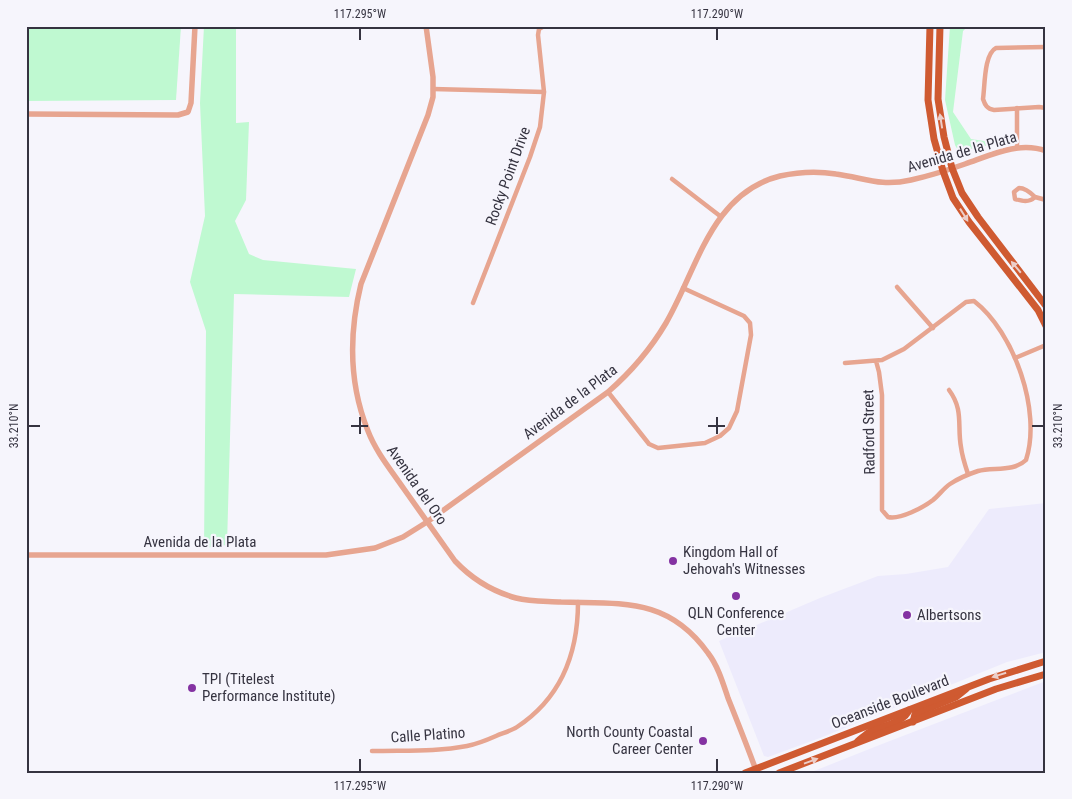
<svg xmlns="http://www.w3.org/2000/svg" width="1072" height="799" font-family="'Roboto Condensed',sans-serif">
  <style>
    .built { fill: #edebfc }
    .green { fill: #bff9d1 }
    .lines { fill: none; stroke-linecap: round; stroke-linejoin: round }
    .minor { stroke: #e7a590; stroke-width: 4.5 }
    .tertiary { stroke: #e7a590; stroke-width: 5.5 }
    .primary { stroke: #cf5a31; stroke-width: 7 }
    .oneway { fill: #eccec9 }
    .ticks { fill: none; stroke: #353340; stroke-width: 2 }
    .poi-dot { fill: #8432a2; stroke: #f6f5fc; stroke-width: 2 }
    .labels { text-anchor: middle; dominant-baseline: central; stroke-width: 4.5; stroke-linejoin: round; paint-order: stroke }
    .street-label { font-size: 15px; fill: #353340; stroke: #f6f5fc }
    .poi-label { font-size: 15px; fill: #353340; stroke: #f6f5fc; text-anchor: start }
    .neatline { fill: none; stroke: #353340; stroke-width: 2 }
    .ticks-label { font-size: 12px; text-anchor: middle; fill: #353340 }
  </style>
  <rect width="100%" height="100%" fill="#f6f5fc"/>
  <!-- built -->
  <g class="built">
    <path d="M1046,503v149l-39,10 -187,76 -52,19 -4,-1 -45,-115 101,-43 58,-22 28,-2 42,-7 41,-58z"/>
    <path d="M1046,681v92h-237l73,-29z"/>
  </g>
  <!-- green -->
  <g class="green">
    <path d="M26,26h155l-5,74 -150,1z"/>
    <path d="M204,26h32v97l13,-1 -3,78 -11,21 14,33 14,6 93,9 -7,28 -115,-3 -7,251 -23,3 2,-217 -16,-49 15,-66 -5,-113z"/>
    <path d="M950,26h18l-5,5 -10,81 18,27 26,4 -38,9 -4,-7 -10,-45z"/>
  </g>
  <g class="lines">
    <!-- minor -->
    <g class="minor">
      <path d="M1046,47l-50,1c-12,6 -11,37 -13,51 2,6 4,10 11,11l45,-3 7,1"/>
      <path d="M433,89l111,3"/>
      <path d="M1017,108v39"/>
      <path d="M672,179l48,37"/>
      <path d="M1035,197c-6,6 -13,4 -20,2l-1,-7 5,-4c6,0 12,5 16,9l11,3"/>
      <path d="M897,287l36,41"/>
      <path d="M473,303l57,-146 10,-30 4,-35 -6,-57 1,-6 5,-3"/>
      <path d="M1015,358l31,-13"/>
      <path d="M845,363l37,-3 22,-11 62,-47 8,-1c40,31 68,110 52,159 -12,12 -33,7 -48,11 -9,3 -19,7 -28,13 -6,4 -11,11 -17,16 -9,7 -33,20 -45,17l-6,-7v-115l-3,-23 -3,-11"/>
      <path d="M949,390c15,20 8,36 12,57 1,9 4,18 7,27"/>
      <path d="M608,392l41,52 9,4 47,-5 15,-7 9,-8 8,-17 14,-76 -1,-12 -6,-7 -61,-28"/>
      <path d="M372,751c31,-1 64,1 95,-5 10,-2 20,-6 29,-10 7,-3 15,-5 21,-9 44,-29 61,-74 61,-125"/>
    </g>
    <!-- tertiary -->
    <g class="tertiary">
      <path d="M426,26l7,51v20l-5,18 -67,169c-12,49 -12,100 7,147 8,21 23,39 36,58 17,24 34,48 51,72 17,18 36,30 61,37 15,4 30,3 45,4 61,2 107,-5 147,51 10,13 15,30 20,45 10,25 20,50 29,75"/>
      <path d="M26,114l152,1 10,-3 3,-9 4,-77"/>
      <path d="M26,555h300l49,-7 28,-11 24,-15 181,-130c23,-20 42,-42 58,-69 31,-53 45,-130 114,-147 18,-4 38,-5 56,-2 29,4 44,13 75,6 18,-4 37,-10 54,-16 26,-9 54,-23 81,-13"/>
    </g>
    <!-- primary -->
    <g class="primary">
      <path d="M930,26l-2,74 6,39 9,32 10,27 16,24 69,88 8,16"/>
      <path d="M940,26l-2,73 6,38 8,31 10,25 16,24 68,89"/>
      <path d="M913,722l2,-8 41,-17 10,-8"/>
      <path d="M858,741c4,-3 8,-7 13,-10 11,-5 34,-9 38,-21"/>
      <path d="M745,773l244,-94 57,-18"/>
      <path d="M779,773l217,-84 50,-15"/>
    </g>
  </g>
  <!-- one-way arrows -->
  <defs><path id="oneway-solid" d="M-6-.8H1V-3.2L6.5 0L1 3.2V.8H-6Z" transform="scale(1.25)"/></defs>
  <g class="oneway">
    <use href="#oneway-solid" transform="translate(941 121) rotate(-99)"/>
    <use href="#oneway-solid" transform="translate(964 215) rotate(58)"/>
    <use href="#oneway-solid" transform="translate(1016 267) rotate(-130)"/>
    <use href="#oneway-solid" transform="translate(999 675) rotate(163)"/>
    <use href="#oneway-solid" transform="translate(811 761) rotate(-20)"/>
  </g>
  <!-- ticks -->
  <path class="ticks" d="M360,28v12M717,28v12M360,417v17M717,417v17M28,426h12M351,426h17M708,426h17M1032,426h12M360,759v13M717,759v13"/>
  <!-- markers -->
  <g class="poi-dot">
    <circle cx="673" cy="561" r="5"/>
    <circle cx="736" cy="596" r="5"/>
    <circle cx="907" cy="615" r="5"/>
    <circle cx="192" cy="688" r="5"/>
    <circle cx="703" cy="741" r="5"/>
  </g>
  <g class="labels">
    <!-- street labels -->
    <g class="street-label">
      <text transform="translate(962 152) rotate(-16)">Avenida de la Plata</text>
      <text transform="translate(508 176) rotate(-70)">Rocky Point Drive</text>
      <text transform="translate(570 402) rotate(-37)">Avenida de la Plata</text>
      <text transform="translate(869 432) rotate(-91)">Radford Street</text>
      <text transform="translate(417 485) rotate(55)">Avenida del Oro</text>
      <text x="200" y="542">Avenida de la Plata</text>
      <text transform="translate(890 702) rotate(-21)">Oceanside Boulevard</text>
      <text transform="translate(428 735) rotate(-4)">Calle Platino</text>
    </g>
    <!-- poi labels -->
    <g class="poi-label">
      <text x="683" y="552">Kingdom Hall of<tspan x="683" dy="17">Jehovah's Witnesses</tspan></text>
      <text x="736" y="613" text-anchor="middle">QLN Conference<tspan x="736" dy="17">Center</tspan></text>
      <text x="917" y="615">Albertsons</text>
      <text x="202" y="679">TPI (Titelest<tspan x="202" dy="17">Performance Institute)</tspan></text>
      <text x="693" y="732" text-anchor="end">North County Coastal<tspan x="693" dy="17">Career Center</tspan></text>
    </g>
  </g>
  <!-- border -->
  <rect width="1072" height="799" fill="none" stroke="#f6f5fc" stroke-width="55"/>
  <rect x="28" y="28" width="1016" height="744" class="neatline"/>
  <g class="ticks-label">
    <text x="360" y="18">117.295°W</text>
    <text x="717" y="18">117.290°W</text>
    <text transform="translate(14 426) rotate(-90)" y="4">33.210°N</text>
    <text transform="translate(1058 426) rotate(-90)" y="4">33.210°N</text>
    <text x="360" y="790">117.295°W</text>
    <text x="717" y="790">117.290°W</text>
  </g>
</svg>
